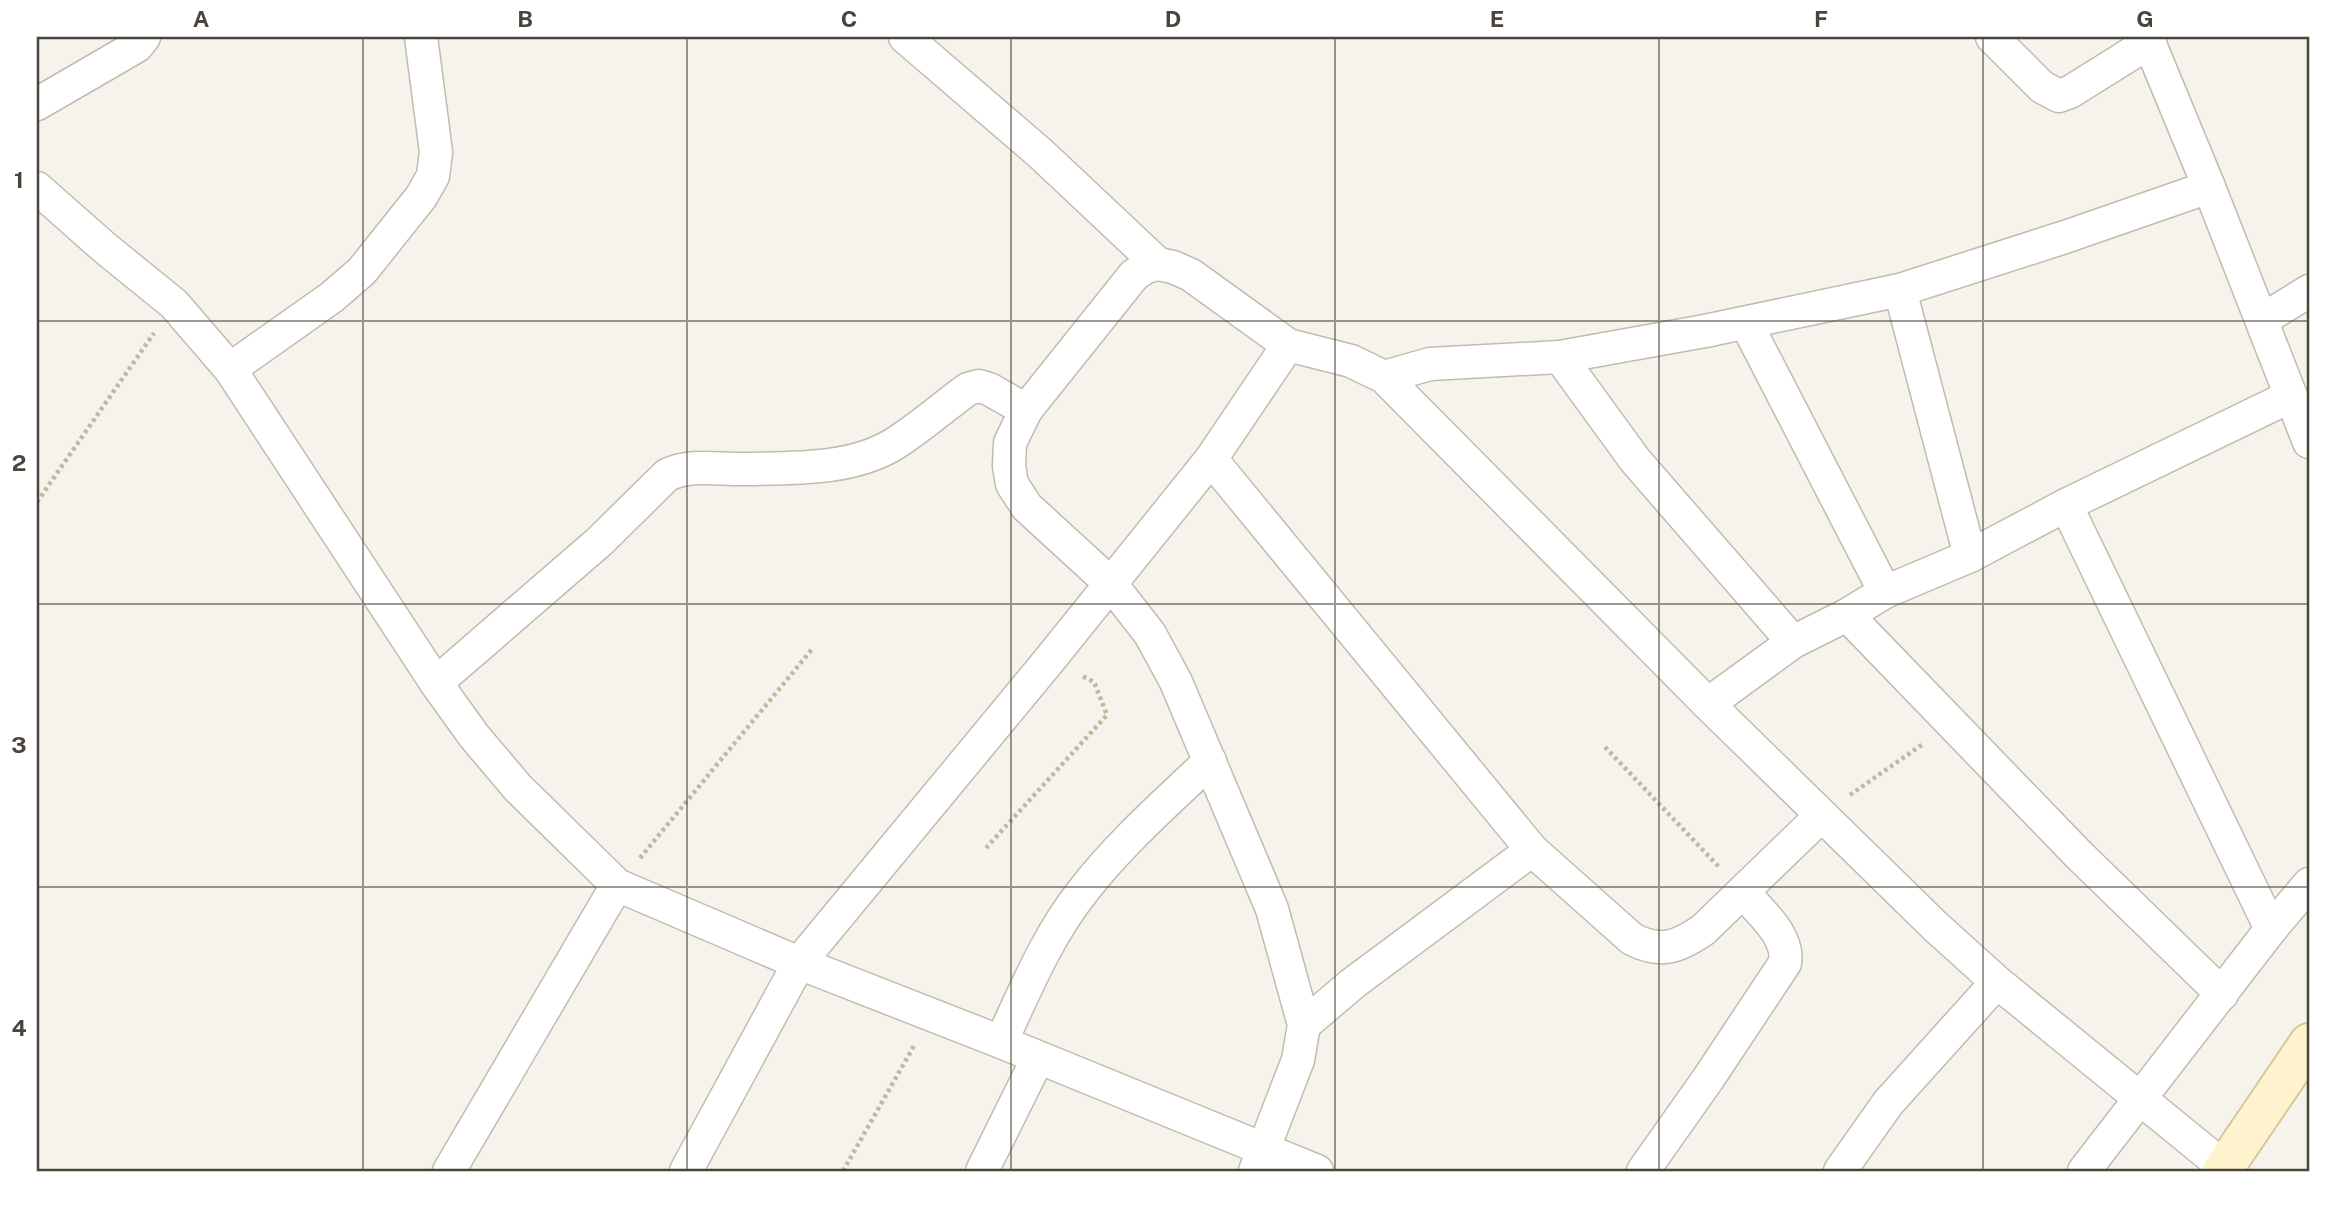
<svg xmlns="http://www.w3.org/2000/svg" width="2346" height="1208" font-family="'Public Sans',sans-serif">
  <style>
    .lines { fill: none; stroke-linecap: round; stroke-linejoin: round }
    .street-casing { stroke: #c2bbae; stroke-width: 35 }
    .secondary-casing { stroke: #d6c79b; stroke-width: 42 }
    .path { stroke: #c4b79f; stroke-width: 4.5; stroke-dasharray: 3.5 3.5; stroke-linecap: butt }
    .street { stroke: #fff; stroke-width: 32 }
    .secondary { stroke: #fff3cd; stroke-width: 38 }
    .grid { fill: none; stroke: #4b4439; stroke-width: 2; stroke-opacity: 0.55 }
    .neatline { fill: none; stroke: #4b4439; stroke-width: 2.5 }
    .grid-label { font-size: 23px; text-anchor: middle; font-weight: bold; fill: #4b4439 }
  </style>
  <rect width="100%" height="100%" fill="#f6f3ec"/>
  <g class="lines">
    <!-- street casing -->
    <g class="street-casing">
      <g id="street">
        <path d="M905,37l135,116 118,111"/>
        <path d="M1992,37l50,50 17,9 11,-4 80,-50"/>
        <path d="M2147,37l62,150 100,255"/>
        <path d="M37,104l100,-58 7,-9"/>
        <path d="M37,188l68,60 69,56 56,65 206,314 38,53 44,52 99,97 182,78 202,79 316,129"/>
        <path d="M1900,290l70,266"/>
        <path d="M2262,320l47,-29"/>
        <path d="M1746,323l139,269"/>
        <path d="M1560,357l75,103 158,182"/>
        <path d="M230,369l102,-72 30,-26 59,-74 12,-21 3,-24 -15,-115"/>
        <path d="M1384,377l46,-13 130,-7 145,-26 195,-41 165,-53 144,-50"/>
        <path d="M1211,459l321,391 100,89c29,15 46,8 71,-9l118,-114"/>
        <path d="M2066,505l205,424"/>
        <path d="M1847,615l232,240 143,139"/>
        <path d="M436,683l163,-141 68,-67c24,-12 53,-5 80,-6 47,-1 105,1 147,-25 26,-16 49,-37 74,-55l11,-3 10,3 37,21"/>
        <path d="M1708,704l228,223 61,55 227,185"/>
        <path d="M1304,1025l48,-41 180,-134"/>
        <path d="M1001,1042c24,-51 46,-106 82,-151 37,-48 83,-88 127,-130"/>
        <path d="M449,1171l168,-286"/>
        <path d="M686,1171l113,-208 252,-305 160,-199 77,-114"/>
        <path d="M982,1171l56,-113"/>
        <path d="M1255,1171l43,-111 6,-35 -32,-116 -96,-227 -26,-48 -39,-50 -84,-77 -15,-23 -3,-18 1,-23 16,-33 108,-135 12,-8 12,-3 15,3 18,8 97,70 63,16 33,16 324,327 85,-62 54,-27 38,-23 85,-36 96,-51 225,-109"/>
        <path d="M1643,1171l65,-92 77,-116c5,-27 -26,-52 -42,-71"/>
        <path d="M1840,1171l48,-68 109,-121"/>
        <path d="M2084,1171l187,-242 38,-45"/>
      </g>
    </g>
    <!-- secondary casing -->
    <g class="secondary-casing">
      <path id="secondary" d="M2222,1171l87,-128"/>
    </g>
    <!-- path -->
    <g class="path">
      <path d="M37,502l117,-169"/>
      <path d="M1605,747l115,121"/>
      <path d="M1850,795l73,-51"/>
      <path d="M986,848l121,-133 -13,-33 -12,-6"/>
      <path d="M640,858l173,-210"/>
      <path d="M843,1171l72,-127"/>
    </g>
    <!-- street -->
    <use href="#street" class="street"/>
    <!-- secondary -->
    <use href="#secondary" class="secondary"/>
  </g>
  <!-- grid -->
  <path class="grid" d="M363,37v1134M687,37v1134M1011,37v1134M1335,37v1134M1659,37v1134M1983,37v1134M37,321h2272M37,604h2272M37,887h2272"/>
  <!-- border -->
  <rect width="2346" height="1208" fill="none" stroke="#ffffff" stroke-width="77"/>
  <rect x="38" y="38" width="2270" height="1132" class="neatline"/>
  <g class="grid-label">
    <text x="201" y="27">A</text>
    <text x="525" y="27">B</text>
    <text x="849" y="27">C</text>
    <text x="1173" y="27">D</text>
    <text x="1497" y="27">E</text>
    <text x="1821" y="27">F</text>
    <text x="2145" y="27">G</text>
    <text x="19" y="188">1</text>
    <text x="19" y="471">2</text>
    <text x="19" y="753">3</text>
    <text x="19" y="1036">4</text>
  </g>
</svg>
